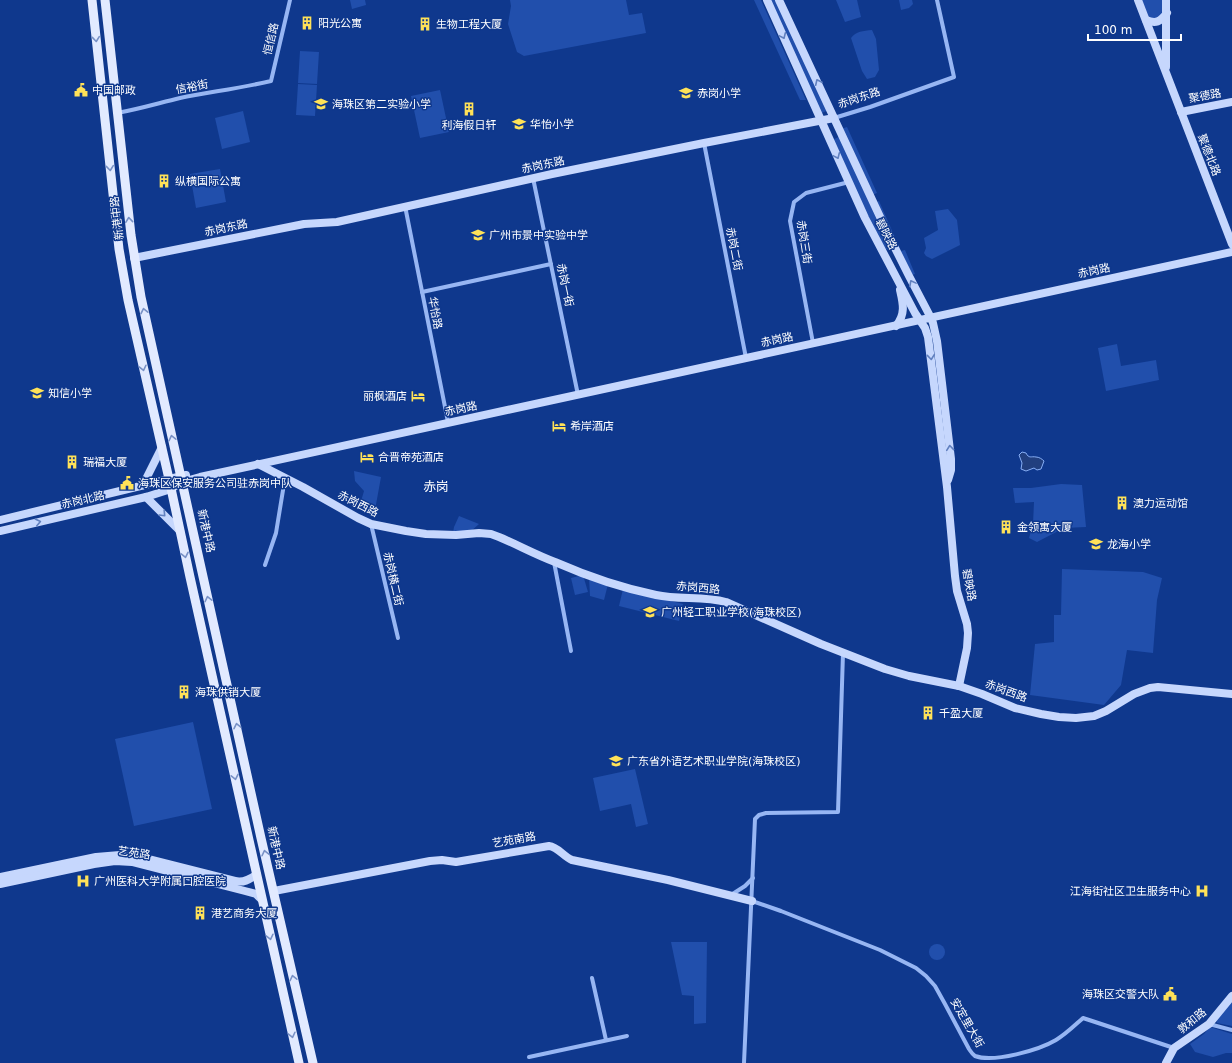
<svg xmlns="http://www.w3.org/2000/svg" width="1232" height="1063" font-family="'DejaVu Sans','Noto Sans SC',sans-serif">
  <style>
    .green { fill: #214fac }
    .water { fill: #213f7f; stroke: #88aff6 }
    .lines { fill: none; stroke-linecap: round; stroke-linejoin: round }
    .street { stroke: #97b6f3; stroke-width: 4 }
    .secondary { stroke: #c6d7fd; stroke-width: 8 }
    .primary { stroke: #e2eaff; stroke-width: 9 }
    .oneway { stroke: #6180bf }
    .oneway2 { stroke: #7891c6 }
    .labels { text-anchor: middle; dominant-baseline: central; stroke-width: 3; stroke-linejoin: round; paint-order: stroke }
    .poi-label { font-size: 11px; fill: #fff; stroke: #0f388d; text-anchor: start }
    .street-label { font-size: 11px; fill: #fff; stroke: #0f388d }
    .quarter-label { font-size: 13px; fill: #fff; stroke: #0f388d }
  </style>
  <rect width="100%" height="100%" fill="#0f388d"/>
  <!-- green -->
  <g class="green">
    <path d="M350,0h15l1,5 -14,4z"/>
    <path d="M510,0h116l3,15 13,-2 4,20 -122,23 -7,-4 -9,-28 3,-18z"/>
    <path d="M754,0h7l45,100h-6z"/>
    <path d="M769,0h8l51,110 -8,4z"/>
    <path d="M836,0h21l4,17 -16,5z"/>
    <path d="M899,0h13l1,4 -4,4 -8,2z"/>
    <path d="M1142,0h22v13l-5,6h-9l-2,-3z"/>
    <path d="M872,30l4,9 3,31 -4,7 -8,2 -5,-8 -11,-33c5,-7 12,-7 21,-8z"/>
    <path d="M300,51l19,1 -2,32 -19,-1z"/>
    <path d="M298,84l19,1 -2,31 -19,-1z"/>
    <path d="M440,90l9,42 -29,6 -9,-42z"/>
    <path d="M243,111l7,31 -28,7 -7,-31z"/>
    <path d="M847,127l30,66 -5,2 -31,-66z"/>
    <path d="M841,136l47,110 1,5 -7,-5 -50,-106z"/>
    <path d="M220,169l6,33 -30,6 -6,-34z"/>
    <path d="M879,201l22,50 4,-1 10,24 -6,2 -32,-74z"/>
    <path d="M948,209l9,11 3,25 -28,14 -6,-3 -2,-3 2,-5 -2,-10 14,-8 -3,-19z"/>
    <path d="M1117,344l4,22 35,-6 3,20 -53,11 -8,-43z"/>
    <path d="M354,471l27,6 -6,33 -16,-2 5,-17 -9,-10z"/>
    <path d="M1061,484l21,1 4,42 -22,1 -27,14 -8,-4 4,-14 1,-22 -19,1 -2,-15h18z"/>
    <path d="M459,516l20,8 -9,8 -17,1 1,-6z"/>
    <path d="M1062,569l81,3 19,6 -5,22 -4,53 -26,-3 -6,35 -17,20 -74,-10 5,-51 19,-2v-27h7z"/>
    <path d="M583,575l5,17 -13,3 -4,-17z"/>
    <path d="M589,577l19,7 -4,16 -14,-4z"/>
    <path d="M623,589l60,15 -4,17 -60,-15z"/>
    <path d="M193,722l19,87 -78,17 -19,-87z"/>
    <path d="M635,769l13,55 -12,3 -5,-23 -31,7 -7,-33z"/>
    <path d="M671,942h36l-1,81 -12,1v-28l-12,-1z"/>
    <circle cx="937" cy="952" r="8"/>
    <path d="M1232,999v27l-15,-3 -1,-3z"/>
    <path d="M1210,1027l22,7v19h-6l-13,4 -18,-5 -5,-8 14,-10z"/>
  </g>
  <!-- water -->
  <path class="water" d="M1022,452l4,1c3,6 5,3 10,4 3,0 6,2 8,4l-3,8 -4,1 -3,-2 -8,3 -5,-2 1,-6 -3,-8z"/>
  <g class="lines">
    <!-- street -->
    <g class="street">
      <path d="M117,113c22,-4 42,-10 63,-15 30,-6 61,-10 91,-17l19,-81"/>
      <path d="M834,118l36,-11 84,-30 -17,-77"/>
      <path d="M704,143l42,215"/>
      <path d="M533,178l45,217"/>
      <path d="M405,206l43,216"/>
      <path d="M422,292l129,-28"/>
      <path d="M813,343l-23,-122 4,-19 12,-9 43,-11"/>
      <path d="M371,524l27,114"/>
      <path d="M554,562l17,89"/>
      <path d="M265,565l11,-32 9,-55"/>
      <path d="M731,895l14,-9 8,-8"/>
      <path d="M752,901l29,10 99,39 36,18 10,8 9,10 10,18 24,45c2,3 3,5 6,7 19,7 64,-6 81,-16 10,-6 18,-14 27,-22l91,30"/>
      <path d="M592,978l14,62"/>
      <path d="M1209,1024l23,6"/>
      <path d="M529,1057l98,-21"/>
      <path d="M744,1063l11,-244 4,-4 7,-2 72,-1 5,-159"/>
    </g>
    <!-- secondary -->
    <g class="secondary">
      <path d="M767,0l98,218 50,95 10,15 3,9 19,150 8,89 2,15 10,33 1,9 -1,15 -8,38"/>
      <path d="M779,0l109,234 21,42 22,42 2,5 4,18 14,118v11l-3,10"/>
      <path d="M1138,0l94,244"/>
      <path d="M1166,0v67"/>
      <path d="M1146,20c10,4 14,2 21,-7"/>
      <path d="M1181,112l51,-10"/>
      <path d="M134,258l170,-34 33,-2 215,-48 152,-31 130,-25"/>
      <path d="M896,326c10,-12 7,-23 4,-36"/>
      <path d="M258,464l45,23 55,31 13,6 35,7 20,3 30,1 23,-2 12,1 8,3c19,8 37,18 56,25 32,14 67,26 101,33 23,5 47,1 70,7l95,42 64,25 24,7 50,10 23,8 33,14 26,6 18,3 17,1 18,-2 12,-5 28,-17 16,-6 8,-1 74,7"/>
      <path d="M143,485l19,-38"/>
      <path d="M146,497l34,34"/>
      <path d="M0,520l186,-45"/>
      <path d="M0,531l146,-34 25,-8 11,-7 18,-5 1032,-225"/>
      <path d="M0,877l96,-20 24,-2 24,3 91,23c8,2 14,-1 21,-6"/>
      <path d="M0,884l94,-20 21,-3 17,1 113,29 11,3 5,5"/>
      <path d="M274,891l156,-30 12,-1 14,2 93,-16c9,1 14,10 23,14l96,20 84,21"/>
      <path d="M1166,1063l8,-15 35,-24 23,-28"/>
    </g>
    <!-- primary -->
    <g class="primary">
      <path d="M92,0l27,249 9,51 41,179 21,98 109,486"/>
      <path d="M105,0l26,235 10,62 120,541 52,225"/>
    </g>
  </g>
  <!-- one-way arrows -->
  <defs><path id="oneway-chevron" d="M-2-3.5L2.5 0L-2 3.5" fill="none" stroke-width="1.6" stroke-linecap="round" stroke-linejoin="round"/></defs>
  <g class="oneway">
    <use href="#oneway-chevron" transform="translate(783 36) rotate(66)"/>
    <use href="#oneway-chevron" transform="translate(818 82) rotate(-115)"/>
    <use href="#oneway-chevron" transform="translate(837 156) rotate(66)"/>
    <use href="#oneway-chevron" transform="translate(912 283) rotate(-118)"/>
    <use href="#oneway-chevron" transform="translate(931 357) rotate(84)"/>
    <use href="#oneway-chevron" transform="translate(950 448) rotate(-96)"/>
    <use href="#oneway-chevron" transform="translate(163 514) rotate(46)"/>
    <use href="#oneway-chevron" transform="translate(38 522) rotate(-13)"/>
  </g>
  <g class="oneway2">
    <use href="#oneway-chevron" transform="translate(96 39) rotate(84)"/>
    <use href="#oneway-chevron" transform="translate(110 168) rotate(84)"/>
    <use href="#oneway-chevron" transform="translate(129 220) rotate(-96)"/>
    <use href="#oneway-chevron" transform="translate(144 311) rotate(-102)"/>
    <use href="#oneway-chevron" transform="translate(143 368) rotate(77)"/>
    <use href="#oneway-chevron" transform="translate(172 438) rotate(-103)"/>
    <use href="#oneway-chevron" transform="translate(185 555) rotate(78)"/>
    <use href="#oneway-chevron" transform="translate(208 599) rotate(-103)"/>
    <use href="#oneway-chevron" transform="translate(237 726) rotate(-102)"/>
    <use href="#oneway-chevron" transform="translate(235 777) rotate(78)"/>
    <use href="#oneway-chevron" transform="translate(265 853) rotate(-103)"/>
    <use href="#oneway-chevron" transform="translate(270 937) rotate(77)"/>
    <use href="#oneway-chevron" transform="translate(293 978) rotate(-103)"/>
    <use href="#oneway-chevron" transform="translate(292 1035) rotate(77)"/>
  </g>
  <!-- icons -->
  <defs>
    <g id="building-bare" transform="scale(1.08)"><path d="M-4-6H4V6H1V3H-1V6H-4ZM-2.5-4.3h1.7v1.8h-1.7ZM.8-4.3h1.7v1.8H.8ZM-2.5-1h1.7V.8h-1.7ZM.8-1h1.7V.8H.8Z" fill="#ffe258" stroke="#0f388d" stroke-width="2.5" paint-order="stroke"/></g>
    <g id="civic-bare" transform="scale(1.08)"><path d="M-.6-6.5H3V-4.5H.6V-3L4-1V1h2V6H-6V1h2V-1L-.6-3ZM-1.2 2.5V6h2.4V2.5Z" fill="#ffe258" stroke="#0f388d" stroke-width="2.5" paint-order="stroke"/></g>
    <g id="school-bare" transform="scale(1.08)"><path d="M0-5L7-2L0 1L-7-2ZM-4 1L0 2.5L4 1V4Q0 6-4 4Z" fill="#ffe258" stroke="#0f388d" stroke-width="2.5" paint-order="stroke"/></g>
    <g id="hotel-bare" transform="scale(1.08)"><path d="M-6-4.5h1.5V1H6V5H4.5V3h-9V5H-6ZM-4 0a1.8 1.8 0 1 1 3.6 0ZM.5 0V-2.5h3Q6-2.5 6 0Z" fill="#ffe258" stroke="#0f388d" stroke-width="2.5" paint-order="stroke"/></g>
    <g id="hospital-bare" transform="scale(1.08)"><path d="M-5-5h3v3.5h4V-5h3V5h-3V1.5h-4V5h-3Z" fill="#ffe258" stroke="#0f388d" stroke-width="2.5" paint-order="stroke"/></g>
  </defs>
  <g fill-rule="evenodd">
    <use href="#building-bare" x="307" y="23"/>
    <use href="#building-bare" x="425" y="24"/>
    <use href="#civic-bare" x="81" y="90"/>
    <use href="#school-bare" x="686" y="93"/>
    <use href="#school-bare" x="321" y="104"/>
    <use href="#building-bare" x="469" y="109"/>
    <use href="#school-bare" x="519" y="124"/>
    <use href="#building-bare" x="164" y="181"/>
    <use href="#school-bare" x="478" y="235"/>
    <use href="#school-bare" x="37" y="393"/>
    <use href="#hotel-bare" x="418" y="396"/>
    <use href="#hotel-bare" x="559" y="426"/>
    <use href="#hotel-bare" x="367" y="457"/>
    <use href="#building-bare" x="72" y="462"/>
    <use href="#civic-bare" x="127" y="483"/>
    <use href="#building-bare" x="1122" y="503"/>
    <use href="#building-bare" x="1006" y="527"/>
    <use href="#school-bare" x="1096" y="544"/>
    <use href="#school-bare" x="650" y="612"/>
    <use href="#building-bare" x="184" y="692"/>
    <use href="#building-bare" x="928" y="713"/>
    <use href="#school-bare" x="616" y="761"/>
    <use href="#hospital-bare" x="83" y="881"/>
    <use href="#hospital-bare" x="1202" y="891"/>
    <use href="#building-bare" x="200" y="913"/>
    <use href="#civic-bare" x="1170" y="994"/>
  </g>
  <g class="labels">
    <!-- poi labels -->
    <g class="poi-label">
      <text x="318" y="23">阳光公寓</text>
      <text x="436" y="24">生物工程大厦</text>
      <text x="92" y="90">中国邮政</text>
      <text x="697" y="93">赤岗小学</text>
      <text x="332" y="104">海珠区第二实验小学</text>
      <text x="530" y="124">华怡小学</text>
      <text x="469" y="125" text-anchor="middle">利海假日轩</text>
      <text x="175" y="181">纵横国际公寓</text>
      <text x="489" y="235">广州市景中实验中学</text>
      <text x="48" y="393">知信小学</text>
      <text x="407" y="396" text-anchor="end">丽枫酒店</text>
      <text x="570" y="426">希岸酒店</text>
      <text x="378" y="457">合晋帝苑酒店</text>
      <text x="83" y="462">瑞福大厦</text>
      <text x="138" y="483">海珠区保安服务公司驻赤岗中队</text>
      <text x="1133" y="503">澳力运动馆</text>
      <text x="1017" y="527">金领寓大厦</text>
      <text x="1107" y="544">龙海小学</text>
      <text x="661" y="612">广州轻工职业学校(海珠校区)</text>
      <text x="195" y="692">海珠供销大厦</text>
      <text x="939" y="713">千盈大厦</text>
      <text x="627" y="761">广东省外语艺术职业学院(海珠校区)</text>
      <text x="94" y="881">广州医科大学附属口腔医院</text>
      <text x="1191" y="891" text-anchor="end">江海街社区卫生服务中心</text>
      <text x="211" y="913">港艺商务大厦</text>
      <text x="1159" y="994" text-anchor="end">海珠区交警大队</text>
    </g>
    <!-- street labels -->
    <g class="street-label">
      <text transform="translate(271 39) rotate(-77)">恒信路</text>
      <text transform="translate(192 87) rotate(-11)">信裕街</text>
      <text transform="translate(1205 96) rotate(-11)">聚德路</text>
      <text transform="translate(859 98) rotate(-18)">赤岗东路</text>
      <text transform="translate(1209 155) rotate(69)">聚德北路</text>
      <text transform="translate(543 165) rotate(-12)">赤岗东路</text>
      <text transform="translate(117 218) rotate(-97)">新港中路</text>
      <text transform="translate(226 228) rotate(-12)">赤岗东路</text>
      <text transform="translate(886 234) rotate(63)">碧映路</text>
      <text transform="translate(804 242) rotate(81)">赤岗三街</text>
      <text transform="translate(734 249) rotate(79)">赤岗二街</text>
      <text transform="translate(1094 271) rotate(-12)">赤岗路</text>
      <text transform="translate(565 285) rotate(78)">赤岗一街</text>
      <text transform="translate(435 313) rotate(79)">华怡路</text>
      <text transform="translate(777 340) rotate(-12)">赤岗路</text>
      <text transform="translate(461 409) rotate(-12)">赤岗路</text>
      <text transform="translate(83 500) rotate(-13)">赤岗北路</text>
      <text transform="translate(358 504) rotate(27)">赤岗西路</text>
      <text transform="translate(206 531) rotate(77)">新港中路</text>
      <text transform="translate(393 579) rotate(77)">赤岗横二街</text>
      <text transform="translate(969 585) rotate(79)">碧映路</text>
      <text transform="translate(698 588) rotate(5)">赤岗西路</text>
      <text transform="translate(1006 691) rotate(20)">赤岗西路</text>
      <text transform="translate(514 840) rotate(-10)">艺苑南路</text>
      <text transform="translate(276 848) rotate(77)">新港中路</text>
      <text transform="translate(134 853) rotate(8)">艺苑路</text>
      <text transform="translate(1192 1021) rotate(-39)">敦和路</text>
      <text transform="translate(967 1023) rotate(60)">安定里大街</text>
    </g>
    <!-- quarter labels -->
    <g class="quarter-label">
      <text x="436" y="486">赤岗</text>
    </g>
  </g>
  <!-- scale -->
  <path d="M1088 34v6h93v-6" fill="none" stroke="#ffffff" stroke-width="2"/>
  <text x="1094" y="34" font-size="12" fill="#ffffff" stroke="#0f388d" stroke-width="3" paint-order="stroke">100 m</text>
</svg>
